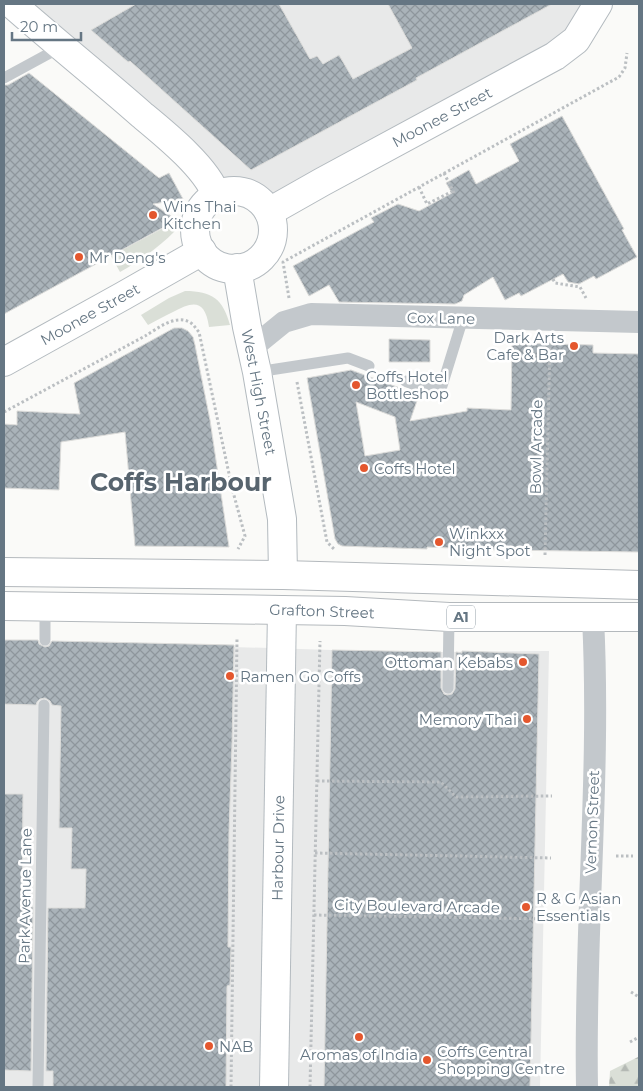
<svg xmlns="http://www.w3.org/2000/svg" width="643" height="1091" font-family="Montserrat,sans-serif">
  <style>
    .built { fill: #e8e9e9 }
    .green { fill: #dadfd7 }
    .forest { fill: url(#forest-firs) }
    .building { fill: url(#building-cross-hatch); stroke: #dcdcda; fill-rule: evenodd }
    .lines { fill: none; stroke-linecap: round; stroke-linejoin: round }
    .secondary-casing { stroke: #b3babf; stroke-width: 30 }
    .highway-casing { stroke: #b4b9bd; stroke-width: 30 }
    .path { stroke: #bbbfc2; stroke-width: 3; stroke-dasharray: 2.5 2.5; stroke-linecap: butt }
    .lane { stroke: #c3c8cc; stroke-width: 11 }
    .street { stroke: #c3c8cc; stroke-width: 22 }
    .secondary { stroke: #fff; stroke-width: 28 }
    .highway { stroke: #fff; stroke-width: 28 }
    .poi-dot { fill: #e4572e; stroke: #fff; stroke-width: 2 }
    .labels { text-anchor: middle; dominant-baseline: central; stroke-width: 5; stroke-linejoin: round; paint-order: stroke }
    .shield { fill: #fff; stroke: #939fa8; stroke-width: 1 }
    .shield-label { font-size: 14px; font-weight: bold; fill: #657683 }
    .street-label { font-size: 15px; fill: #657683; stroke: #fff }
    .poi-label { font-size: 15px; fill: #657683; stroke: #fff; text-anchor: start }
    .town-label { font-size: 25px; font-weight: bold; fill: #57646e; stroke: #fff }
  </style>
  <defs>
    <pattern id="forest-firs" width="22" height="20" patternUnits="userSpaceOnUse" patternTransform="scale(1.25)"><rect width="22" height="20" fill="#dadfd7"/><path d="M5 1l3.5 6h-7zM16 11l3.5 6h-7z" fill="#b4b9b4"/></pattern>
    <pattern id="building-cross-hatch" width="8" height="8" patternUnits="userSpaceOnUse" patternTransform="scale(1.25)"><rect width="8" height="8" fill="#aab3b9"/><path d="M0 0l8 8M0 8l8-8" fill="none" stroke="#8e969c"/></pattern>
  </defs>
  <rect width="100%" height="100%" fill="#fafaf8"/>
  <!-- built -->
  <g class="built">
    <path d="M12,4h586l-22,36 -314,162 -11,-7 -13,-4 -12,1z"/>
    <path d="M4,640l328,10 104,2 113,-1 -9,436h-536z"/>
  </g>
  <!-- green -->
  <g class="green">
    <path d="M171,224l4,7c-17,17 -34,29 -55,41l-9,-16z"/>
    <path d="M185,291c27,0 38,8 45,34l-21,2c-4,-28 -16,-26 -36,-15 -9,4 -17,9 -25,13l-7,-10 28,-17z"/>
  </g>
  <!-- forest -->
  <path class="forest" d="M639,1053v34h-30l1,-16 28,-14z"/>
  <!-- building -->
  <g class="building">
    <path d="M136,4h143l31,55 7,-3 6,8 16,-9 14,24 59,-31 -24,-44h164l-136,74 1,2 -166,90 -121,-109 -2,1 -37,-32z"/>
    <path d="M29,73l130,105 10,-5 14,26 -30,5 24,16 -173,94v-229h4z"/>
    <path d="M562,116l62,113 -2,1 15,27 -41,22 -2,-3 -15,8 -11,-2 -5,-8 -42,22 -2,-3 -14,7 -12,-23 -29,18 -2,6 -7,3 -116,-2 -10,-17 -20,11 -16,-30 81,-44 -3,-4 27,-14 21,7 33,-18 -6,-10 23,-13 7,14 43,-23 -9,-17z"/>
    <path d="M174,328h8l6,3 5,6 2,8 15,75 19,127 -94,-1 -10,-114 -64,10 -2,48 -55,-2v-64l13,1v-14l63,3 -6,-31z"/>
    <path d="M389,339l41,1v22h-41z"/>
    <path d="M512,343l81,2v8l46,1v198l-138,-2 -74,-3v2l-31,-1 -54,-2 -4,-2 -3,-5 -28,-161 44,-8 68,25 -9,26 57,-10v-3l44,2zM356,402l39,15 5,33 -35,6z"/>
    <path d="M4,640h34l1,4 6,3 4,-1 3,-5 182,4 -2,99 -3,88 -1,115h3l-1,38 -3,1 -1,101h-173v-16h-7l2,-163h37l1,-39h-15l1,-41h-13l2,-122 -9,-1 -2,-4 -5,-3 -5,1 -3,3 -1,3 -32,-1z"/>
    <path d="M332,650l109,2v36l3,6 3,1 5,-1 3,-5 1,-37 6,1v-2l77,3 -9,433h-206z"/>
    <path d="M4,794h19l-1,113h11l-2,164 -27,-1z"/>
  </g>
  <g class="lines">
    <!-- secondary casing -->
    <g class="secondary-casing">
      <g id="secondary">
        <path d="M12,4c43,38 87,73 130,111 23,19 65,53 74,80"/>
        <circle cx="234" cy="230" r="39"/>
        <path d="M269,212l53,-30 233,-126 21,-16 22,-36"/>
        <path d="M237,268l10,59 10,45 25,147 1,56"/>
        <path d="M4,362l119,-66 79,-45"/>
        <path d="M274,1087l8,-477"/>
      </g>
    </g>
    <!-- highway casing -->
    <g class="highway-casing">
      <g id="highway">
        <path d="M4,572l279,3 356,10"/>
        <path d="M4,606l278,4 63,1 104,6h190"/>
      </g>
    </g>
    <!-- path -->
    <g class="path">
      <path d="M444,173l11,22"/>
      <path d="M419,187l8,17 26,-13"/>
      <path d="M553,279l2,4 25,4 6,11"/>
      <path d="M289,298l-6,-36 336,-185 6,-9 2,-15"/>
      <path d="M297,382l30,160 7,7"/>
      <path d="M4,412l141,-76c12,-7 31,-23 46,-13 3,2 5,6 8,9l33,156 13,48 -7,13"/>
      <path d="M545,555l5,-214"/>
      <path d="M317,781l124,1 15,15 96,-1"/>
      <path d="M315,853l236,5"/>
      <path d="M616,856h17"/>
      <path d="M314,915l236,4"/>
      <path d="M631,992l8,5"/>
      <path d="M630,1042l9,-5"/>
      <path d="M231,1087l6,-449"/>
      <path d="M310,1087l10,-446"/>
    </g>
    <!-- lane -->
    <g class="lane">
      <path d="M4,78l57,-31"/>
      <path d="M257,372l91,-14 21,8"/>
      <path d="M405,381l21,8 16,-3 21,-68"/>
      <path d="M45,640v-33"/>
      <path d="M448,688l1,-71"/>
      <path d="M38,1087l6,-382"/>
    </g>
    <!-- street -->
    <g class="street">
      <path d="M252,348l32,-26 27,-8 328,8"/>
      <path d="M587,1087c-3,-156 14,-313 6,-469"/>
    </g>
    <!-- secondary -->
    <use href="#secondary" class="secondary"/>
    <!-- highway -->
    <use href="#highway" class="highway"/>
  </g>
  <!-- markers -->
  <g class="poi-dot">
    <circle cx="153" cy="215" r="5"/>
    <circle cx="79" cy="257" r="5"/>
    <circle cx="574" cy="346" r="5"/>
    <circle cx="356" cy="385" r="5"/>
    <circle cx="364" cy="468" r="5"/>
    <circle cx="439" cy="542" r="5"/>
    <circle cx="523" cy="662" r="5"/>
    <circle cx="230" cy="676" r="5"/>
    <circle cx="527" cy="719" r="5"/>
    <circle cx="526" cy="907" r="5"/>
    <circle cx="359" cy="1037" r="5"/>
    <circle cx="209" cy="1046" r="5"/>
    <circle cx="427" cy="1060" r="5"/>
  </g>
  <g class="labels">
    <!-- shield labels -->
    <rect class="shield" x="447" y="605.5" width="28" height="23" rx="4"/>
    <g class="shield-label">
      <text x="461" y="617">A1</text>
    </g>
    <!-- street labels -->
    <g class="street-label">
      <text transform="translate(442 117) rotate(-28)">Moonee Street</text>
      <text transform="translate(90 314) rotate(-29)">Moonee Street</text>
      <text transform="translate(441 318) rotate(1)">Cox Lane</text>
      <text transform="translate(259 392) rotate(79)">West High Street</text>
      <text transform="translate(536 447) rotate(-89)">Bowl Arcade</text>
      <text transform="translate(322 611) rotate(2)">Grafton Street</text>
      <text transform="translate(592 822) rotate(-88)">Vernon Street</text>
      <text transform="translate(278 848) rotate(-89)">Harbour Drive</text>
      <text transform="translate(25 896) rotate(-89)">Park Avenue Lane</text>
      <text transform="translate(417 906) rotate(1)">City Boulevard Arcade</text>
    </g>
    <!-- poi labels -->
    <g class="poi-label">
      <text x="163" y="206">Wins Thai<tspan x="163" dy="17">Kitchen</tspan></text>
      <text x="89" y="257">Mr Deng's</text>
      <text x="564" y="337" text-anchor="end">Dark Arts<tspan x="564" dy="17">Cafe &amp; Bar</tspan></text>
      <text x="366" y="376">Coffs Hotel<tspan x="366" dy="17">Bottleshop</tspan></text>
      <text x="374" y="468">Coffs Hotel</text>
      <text x="449" y="533">Winkxx<tspan x="449" dy="17">Night Spot</tspan></text>
      <text x="513" y="662" text-anchor="end">Ottoman Kebabs</text>
      <text x="240" y="676">Ramen Go Coffs</text>
      <text x="517" y="719" text-anchor="end">Memory Thai</text>
      <text x="536" y="898">R &amp; G Asian<tspan x="536" dy="17">Essentials</tspan></text>
      <text x="219" y="1046">NAB</text>
      <text x="437" y="1051">Coffs Central<tspan x="437" dy="17">Shopping Centre</tspan></text>
      <text x="359" y="1054" text-anchor="middle">Aromas of India</text>
    </g>
    <!-- town labels -->
    <g class="town-label">
      <text x="181" y="482">Coffs Harbour</text>
    </g>
  </g>
  <!-- border -->
  <rect width="643" height="1091" fill="none" stroke="#657683" stroke-width="10"/>
  <!-- scale -->
  <path d="M12 32v8h69v-8" fill="none" stroke="#657683" stroke-width="2.5"/>
  <text x="20" y="32" font-size="15" fill="#657683" stroke="#ffffff" stroke-width="4" paint-order="stroke">20 m</text>
</svg>
